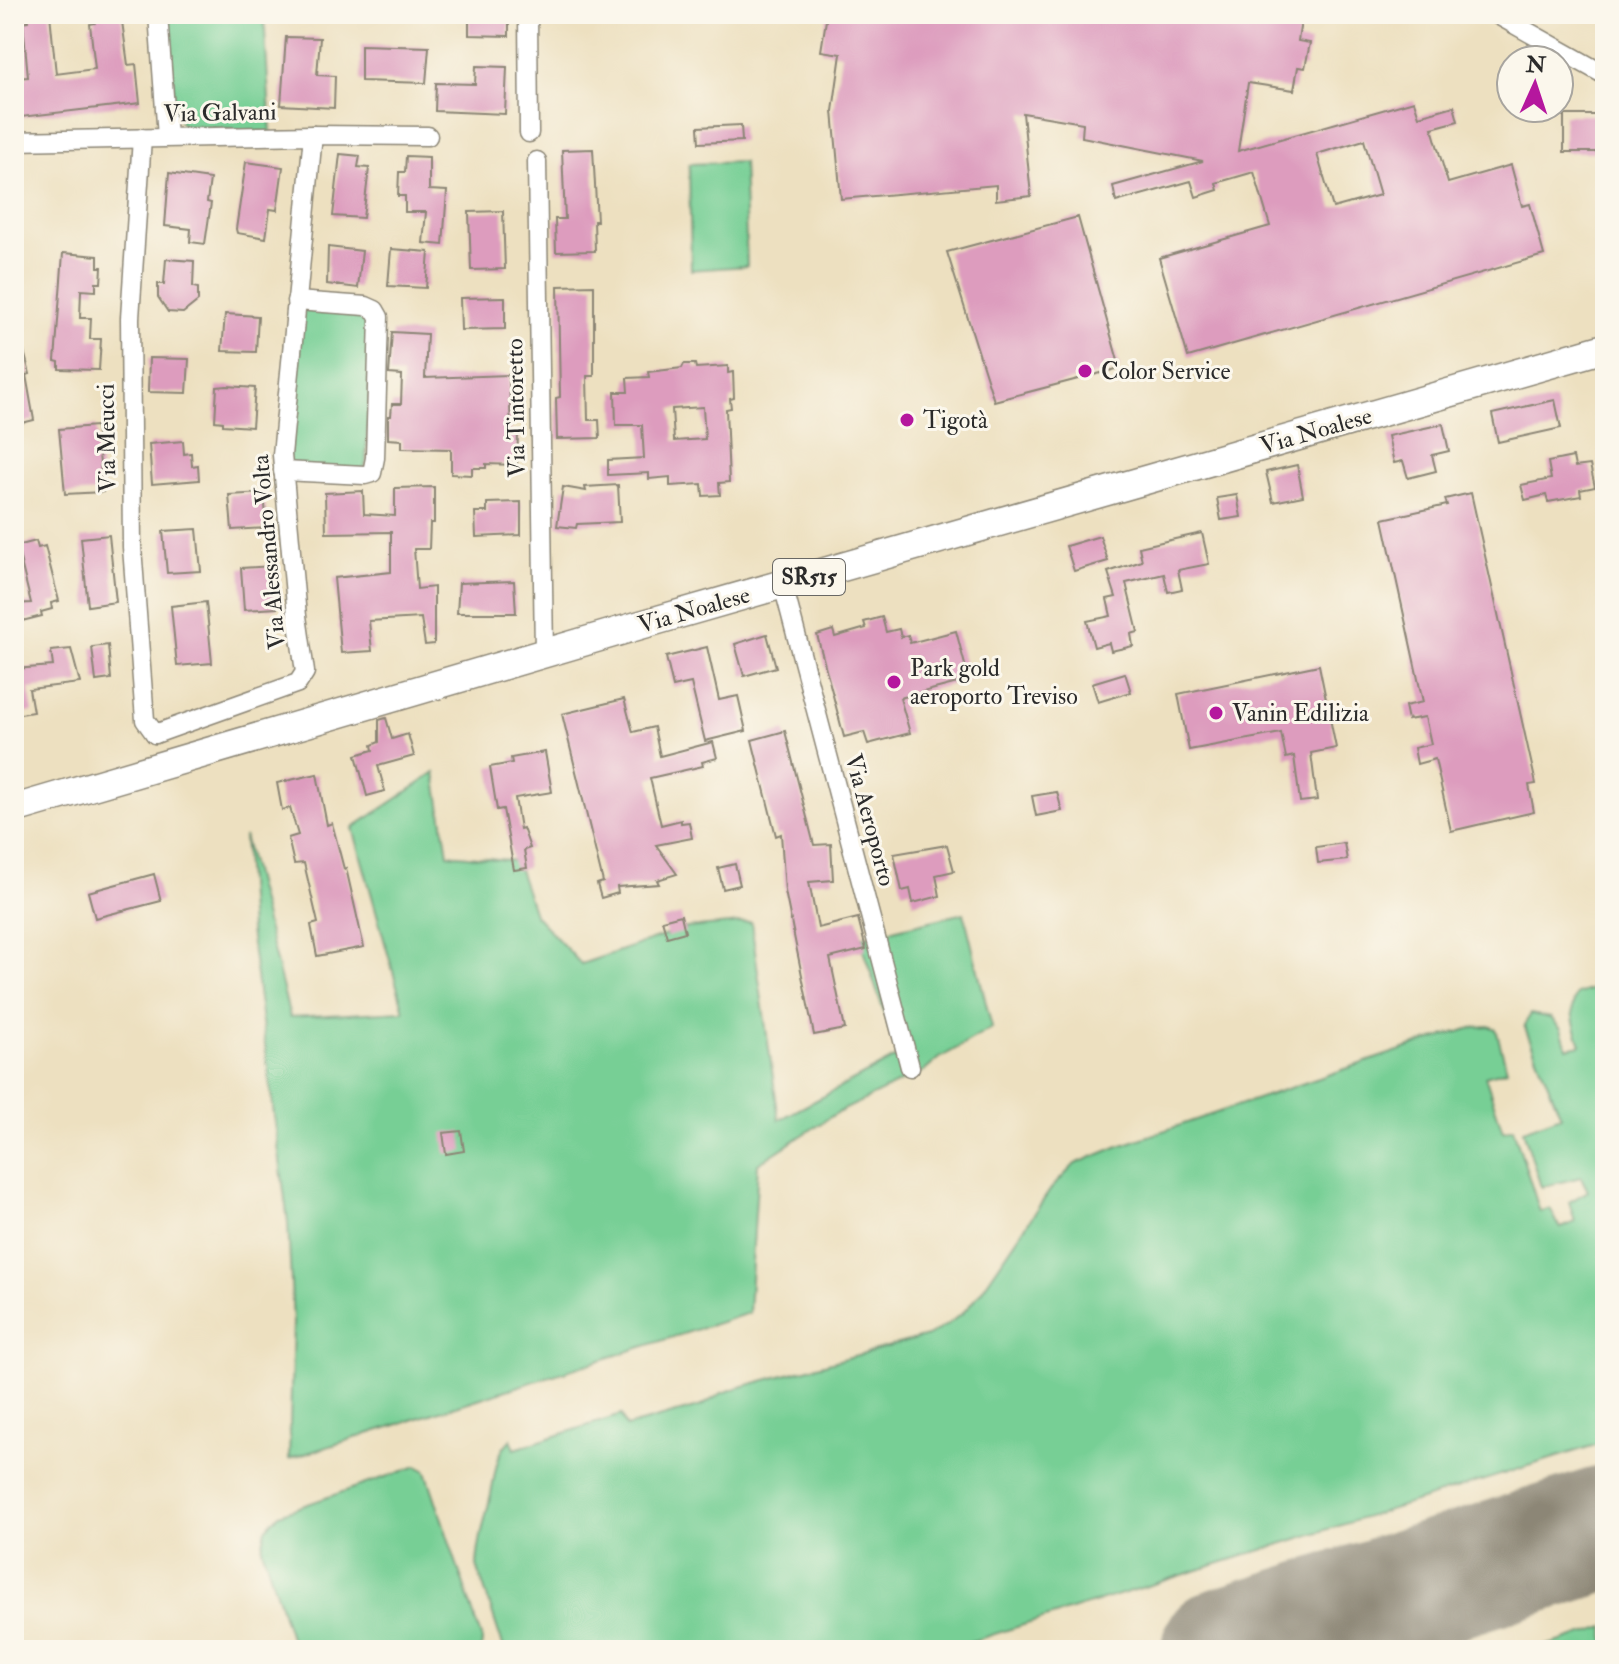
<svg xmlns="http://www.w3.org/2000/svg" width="1619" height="1664" font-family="'IM FELL Double Pica',serif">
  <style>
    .green { fill: #77cf95; stroke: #517d60; stroke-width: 2 }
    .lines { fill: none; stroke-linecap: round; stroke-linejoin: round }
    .runway { stroke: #8c8676; stroke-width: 124 }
    .building { fill: #dd9cbe; fill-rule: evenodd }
    .minor-casing { stroke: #8c8676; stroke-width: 21 }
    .primary-casing { stroke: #8c8676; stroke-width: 31 }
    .minor { stroke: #fff; stroke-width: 18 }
    .primary { stroke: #fff; stroke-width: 28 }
    .poi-dot { fill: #b5179e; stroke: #fbf7ec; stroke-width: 3 }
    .labels { text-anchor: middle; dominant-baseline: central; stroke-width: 6; stroke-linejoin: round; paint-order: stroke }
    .shield { fill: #fbf7ec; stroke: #696865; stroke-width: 2 }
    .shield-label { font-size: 22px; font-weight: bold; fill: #2b2b2b }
    .street-label { font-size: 24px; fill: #2b2b2b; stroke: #fbf7ec }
    .poi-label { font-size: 24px; fill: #2b2b2b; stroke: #fbf7ec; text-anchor: start }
  </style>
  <rect width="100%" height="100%" fill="#fbf7ec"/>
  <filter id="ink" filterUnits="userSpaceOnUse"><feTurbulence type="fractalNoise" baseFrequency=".0125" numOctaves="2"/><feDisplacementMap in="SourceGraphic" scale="16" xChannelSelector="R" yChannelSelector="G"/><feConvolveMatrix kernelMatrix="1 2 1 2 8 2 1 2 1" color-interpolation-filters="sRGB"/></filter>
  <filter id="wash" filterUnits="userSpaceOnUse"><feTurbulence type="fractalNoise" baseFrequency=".006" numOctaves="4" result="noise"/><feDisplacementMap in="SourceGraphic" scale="32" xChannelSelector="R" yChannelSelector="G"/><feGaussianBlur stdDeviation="1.8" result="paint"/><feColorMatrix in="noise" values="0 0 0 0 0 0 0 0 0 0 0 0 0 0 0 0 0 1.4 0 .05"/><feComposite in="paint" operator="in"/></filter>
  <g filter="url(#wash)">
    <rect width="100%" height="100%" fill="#ede0c0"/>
    <!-- green -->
    <g class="green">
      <path d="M168,14h96l7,119 -88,-7 -8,-12z"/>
      <path d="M743,162l4,104 -56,4 -2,-106z"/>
      <path d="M301,305l66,7 5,7 -6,144 -3,9 -75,-6z"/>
      <path d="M435,773l13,81 68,7 18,53 47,50 106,-36 64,-6 28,198 120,-64 -40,-118 105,-25 28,115 -52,30 -14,12 -91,44 -77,50 -9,149 -460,146 4,-136 -5,-101 -38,-292 -6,-94 46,181 114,-6 -51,-183z"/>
      <path d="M1605,985v457l-661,208h-434l-7,-4 -26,-80c1,-25 8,-45 13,-68 6,-22 4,-43 21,-59l4,10 106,-34 5,12 76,-21 20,-13 22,-7 183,-50 18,-10 18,-13 17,-20 71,-104 24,-25 44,-18 300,-102 56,-17 14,-1 7,3 11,41 -22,6 18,55 10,-3 27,84 10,-4 10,20 15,-6 -6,-20 19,-11 -7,-14 -40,10 -18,-57 38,-14 -37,-91 7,-11 20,4 10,11 6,19 14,-3c-5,-18 -14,-33 -4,-51z"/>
      <path d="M417,1466l9,5 56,169 -1,10h-187l-32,-102 4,-19 13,-15z"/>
      <path d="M1605,1627v23h-72z"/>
    </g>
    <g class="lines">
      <!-- runway -->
      <path class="runway" d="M1223,1650l382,-122"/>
    </g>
    <g id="blocks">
      <!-- building -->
      <g class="building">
        <path d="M27,14h23l6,60 39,-5 -5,-45 5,-1 -1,-9h27l7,51 8,-1 4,39 -119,14 -5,-39 12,-1 -5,-55 5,-1z"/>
        <path d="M469,14h40v22l-40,-1z"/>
        <path d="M827,14h475l-4,27 12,2 -5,25 -7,-1 -4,23 -46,-7 -10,68 176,-50 5,15 35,-10 4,15 -26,7 16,55 63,-18 11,41 8,-2 14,51 -356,102 -29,-99 111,-32 -16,-54 -38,11 2,7 -22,7 -5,-16 -75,21 -3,-16 90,-25 -121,-24 1,-14 -60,-10 8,83 -35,4v-15l-155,14 -8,-88 8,-57 -20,-3zM1364,140l16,55 -47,13 -16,-54z"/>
        <path d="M286,37l34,1 -3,37 18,1 -1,32 -53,-3z"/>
        <path d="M361,45l68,2 -3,36 -65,-2z"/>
        <path d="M476,66l31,1 -2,47 -70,-3 1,-28 39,1z"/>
        <path d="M1564,115h34v22h7v15h-41z"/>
        <path d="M741,125l1,16 -43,2 -1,-16z"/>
        <path d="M593,149l4,72h-3l1,30 -39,1 -1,-33h10l-3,-69z"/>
        <path d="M340,154l20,2 -2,11 11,1 -6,50 -30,-2z"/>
        <path d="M406,156l23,1v33l18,1 -4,54 -20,-2 3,-31h-21v-16h-7l1,-24h6z"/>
        <path d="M246,162l37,5 -6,43 -7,-1 -4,29 -29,-5 -1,-4z"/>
        <path d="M169,173l41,6 -3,23 4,1 -6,41 -15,-2 1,-13 -26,-3z"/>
        <path d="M503,211l2,58 -34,1 -2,-58z"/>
        <path d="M1078,217l42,151 -126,33 -47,-149z"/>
        <path d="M328,247l34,4 -4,37 -31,-4z"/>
        <path d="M391,249l38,3 -3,36 -38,-2z"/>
        <path d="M63,253l35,3v11h4l-1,16h-5v8l-15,-1 -1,28h11l-1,21h11l-2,31 -40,-1v-7l-4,-1z"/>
        <path d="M166,259l28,2 -1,26 5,1v13l-15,12 -15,-1 -10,-15v-13h6z"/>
        <path d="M594,285v91h-7l1,44h11l1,18 -43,1 -1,-41 4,-1 -2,-111z"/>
        <path d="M505,297v32l-44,1 -1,-32z"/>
        <path d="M225,314l33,2 -2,36 -34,-1z"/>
        <path d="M19,332l11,42 -4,1 8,45 -20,5v-92z"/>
        <path d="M392,332l35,2 -2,44 84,-3 2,59h7l-1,31 -31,-1v4h-14v7l-21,-1v-25l-49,-1v-8l-14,-1v-23h3l1,-12h9l1,-29 -13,-1z"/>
        <path d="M149,358l40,1 -2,34 -39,-1z"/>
        <path d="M684,364h11l1,4 32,-2v7l5,-1 1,26 -4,1 1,9 -5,1 3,73 -10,1 1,12 -17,1 -1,-12 -32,2v-9l-21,2v-6l-41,2v-15l36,-2 -2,-33h-26l-1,-33h13l-1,-14 22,-1 -1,-5 34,-4zM703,407l2,32 -31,2 -2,-32z"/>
        <path d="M227,386l28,2 -3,39 -29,-2v-3l-8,-1 2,-34z"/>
        <path d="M1555,400l6,28 -63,14 -6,-28z"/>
        <path d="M1443,424l6,27 -17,4 4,16 -28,7 -5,-17 -9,2 -6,-27z"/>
        <path d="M96,426l7,66 -38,2 -6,-65z"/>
        <path d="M183,441l1,13 7,-1 1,13 6,-1 1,15 -47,4 -3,-40z"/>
        <path d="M1573,457l2,10 15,-2 5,22 -15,3 1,6 -33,6 -2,-7 -21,5 -4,-15 30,-6 -3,-17z"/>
        <path d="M1297,465l6,31 -30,6 -7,-30z"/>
        <path d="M618,485l2,37 -43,2 -1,4 -19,-2 6,-39 23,4 -1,-4z"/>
        <path d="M434,487v36h-4l-1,26h-15l3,40 17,-2v57l-9,1 -4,-27 -52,3 3,30 -31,2 -7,-75 57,-6v-40l-65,1 -1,-40 38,-2 1,23 31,2v-28z"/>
        <path d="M264,493l3,35 -35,2 -3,-35z"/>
        <path d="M1471,493l65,291 -7,1 5,27 -83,19 -16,-72 -18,5 -3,-16 17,-4 -6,-27 -17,3 -3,-14 18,-4 -40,-183 64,-14 -2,-6z"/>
        <path d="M1237,495l4,22 -20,3 -4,-22z"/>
        <path d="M521,502v33l-45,2 -1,-25h12v-9z"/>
        <path d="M197,529l4,42 -34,2 -4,-42z"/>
        <path d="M1202,533l7,31 -31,6 4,19 -14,3 -4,-18 -38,9 12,49 -7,2 2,12 -22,5 -2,-8 -15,4 -7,-26 24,-5 -4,-17 9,-2 -8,-25 34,-11 -3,-14z"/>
        <path d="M109,535l7,67 -28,4 -7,-68z"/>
        <path d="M1100,536l8,25 -34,10 -8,-25z"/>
        <path d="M36,541l2,7 7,-2 14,55 -8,2 1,6 -11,3 1,4 -28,7v-19l17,-1 -14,-57z"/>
        <path d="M274,566l3,42 -33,2 -3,-42z"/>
        <path d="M514,581l2,32h-59l2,-30z"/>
        <path d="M206,602l6,61 -35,3 -6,-60z"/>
        <path d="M882,617l4,15 13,-3 2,8 7,-2 2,8 46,-12 13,49 -69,18 10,35 -42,11 -4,-12 -20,5 -27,-102 16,-5 2,7 31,-9 -2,-6z"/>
        <path d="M767,634l9,33 -32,9 -9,-32z"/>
        <path d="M108,645l3,34 -15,2 -4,-34z"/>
        <path d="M707,647l12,53 19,-4 8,35 -41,10 -14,-58 -18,4 -7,-30z"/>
        <path d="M71,649l9,34 -51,6 4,23 -19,3v-46l39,-3 -2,-15z"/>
        <path d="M1319,665l17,83 -25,5 6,47 -17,2 -6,-46 -8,2 -5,-25 -92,17 -11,-56z"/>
        <path d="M1125,673l6,19 -33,10 -6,-19z"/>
        <path d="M624,699l9,33 21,-5 6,29 53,-14 4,16 -15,4 1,4 -53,12 11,47 20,-5v3l8,-1 3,16 -36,7 21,29 -20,6 2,4 -42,3 1,6 -17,5 -4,-14 6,-2 -41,-168z"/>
        <path d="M386,718l6,21 16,-5 6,22 -36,10 7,25 -18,5 -11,-41 17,-5 -1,-5 7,-3v-22z"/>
        <path d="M785,731l29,114 17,-1 2,36 -24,2 9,46 40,-10 8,31 -36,9 15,71 -31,6 -29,-144 -4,-57 -5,2 -24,-96z"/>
        <path d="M545,752l7,40 -37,6 5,31 3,-1 7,20 -6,2 3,18 -13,2 -11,-61 -6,1 -7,-43 22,-4 -1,-5z"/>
        <path d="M317,774l10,51 5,-2 12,46 2,-1 18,79 -47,9 -6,-31 7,-2 -11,-47 -3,-13 -10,1 -6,-26 10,-3 -8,-27 -8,2 -5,-27z"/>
        <path d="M1057,792l5,19 -26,5 -4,-20z"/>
        <path d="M1344,843l3,17 -29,3 -2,-16z"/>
        <path d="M947,845l7,26 -18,4 4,21 -27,7 -3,-14 -8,2 -8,-37z"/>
        <path d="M735,864l5,21 -17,4 -5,-21z"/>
        <path d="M154,874l7,27 -66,17 -7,-26z"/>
        <path d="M681,915l4,17 -18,5 -5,-17z"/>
        <path d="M461,1131l3,20 -18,3 -3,-21z"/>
      </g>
    </g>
  </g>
  <g filter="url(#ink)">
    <use href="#blocks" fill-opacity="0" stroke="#8c8676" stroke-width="2"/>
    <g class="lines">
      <!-- minor casing -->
      <g class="minor-casing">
        <g id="minor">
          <path d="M158,14l9,123"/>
          <path d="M528,14l1,119"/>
          <path d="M1496,14l109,61"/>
          <path d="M142,138l-12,180 2,229 13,173 10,14"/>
          <path d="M14,141l299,-6 115,1"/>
          <path d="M537,161l7,493"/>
          <path d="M283,471l82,4 7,-2 3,-15 4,-141 -4,-7 -9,-4 -70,-5"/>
          <path d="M783,585l127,482"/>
          <path d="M155,734l143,-51 7,-11 -8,-56 -15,-161 31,-320"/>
        </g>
      </g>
      <!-- primary casing -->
      <g class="primary-casing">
        <path id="primary" d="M14,809l623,-183 968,-278"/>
      </g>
      <!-- minor -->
      <use href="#minor" class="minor"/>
      <!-- primary -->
      <use href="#primary" class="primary"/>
    </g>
  </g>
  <!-- markers -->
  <g class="poi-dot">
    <circle cx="1085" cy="371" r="8"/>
    <circle cx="907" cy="420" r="8"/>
    <circle cx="894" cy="682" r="8"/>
    <circle cx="1216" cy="713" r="8"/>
  </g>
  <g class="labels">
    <!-- shield labels -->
    <rect class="shield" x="773" y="559" width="72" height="36" rx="6"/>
    <g class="shield-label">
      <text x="809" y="577">SR515</text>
    </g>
    <!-- street labels -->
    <g class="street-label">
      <text transform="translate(220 113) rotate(-1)">Via Galvani</text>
      <text transform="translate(516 408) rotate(-91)">Via Tintoretto</text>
      <text transform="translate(1316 431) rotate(-16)">Via Noalese</text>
      <text transform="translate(107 438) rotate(-91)">Via Meucci</text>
      <text transform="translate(269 552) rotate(-95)">Via Alessandro Volta</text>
      <text transform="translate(694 610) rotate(-16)">Via Noalese</text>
      <text transform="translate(870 820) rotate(75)">Via Aeroporto</text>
    </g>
    <!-- poi labels -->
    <g class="poi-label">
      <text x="1101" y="371">Color Service</text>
      <text x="923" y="420">Tigotà</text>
      <text x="910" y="668">Park gold<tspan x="910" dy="28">aeroporto Treviso</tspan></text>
      <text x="1232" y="713">Vanin Edilizia</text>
    </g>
  </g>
  <!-- margin -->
  <rect width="1619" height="1664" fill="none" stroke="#fbf7ec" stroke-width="48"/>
  <!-- north arrow -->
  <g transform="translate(1535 84) rotate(3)"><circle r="38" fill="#fbf7ec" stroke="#a8a59f" stroke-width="2"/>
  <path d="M0-6L14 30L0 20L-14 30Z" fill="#b5179e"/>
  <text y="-12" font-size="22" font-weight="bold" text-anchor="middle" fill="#2b2b2b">N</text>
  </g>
</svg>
